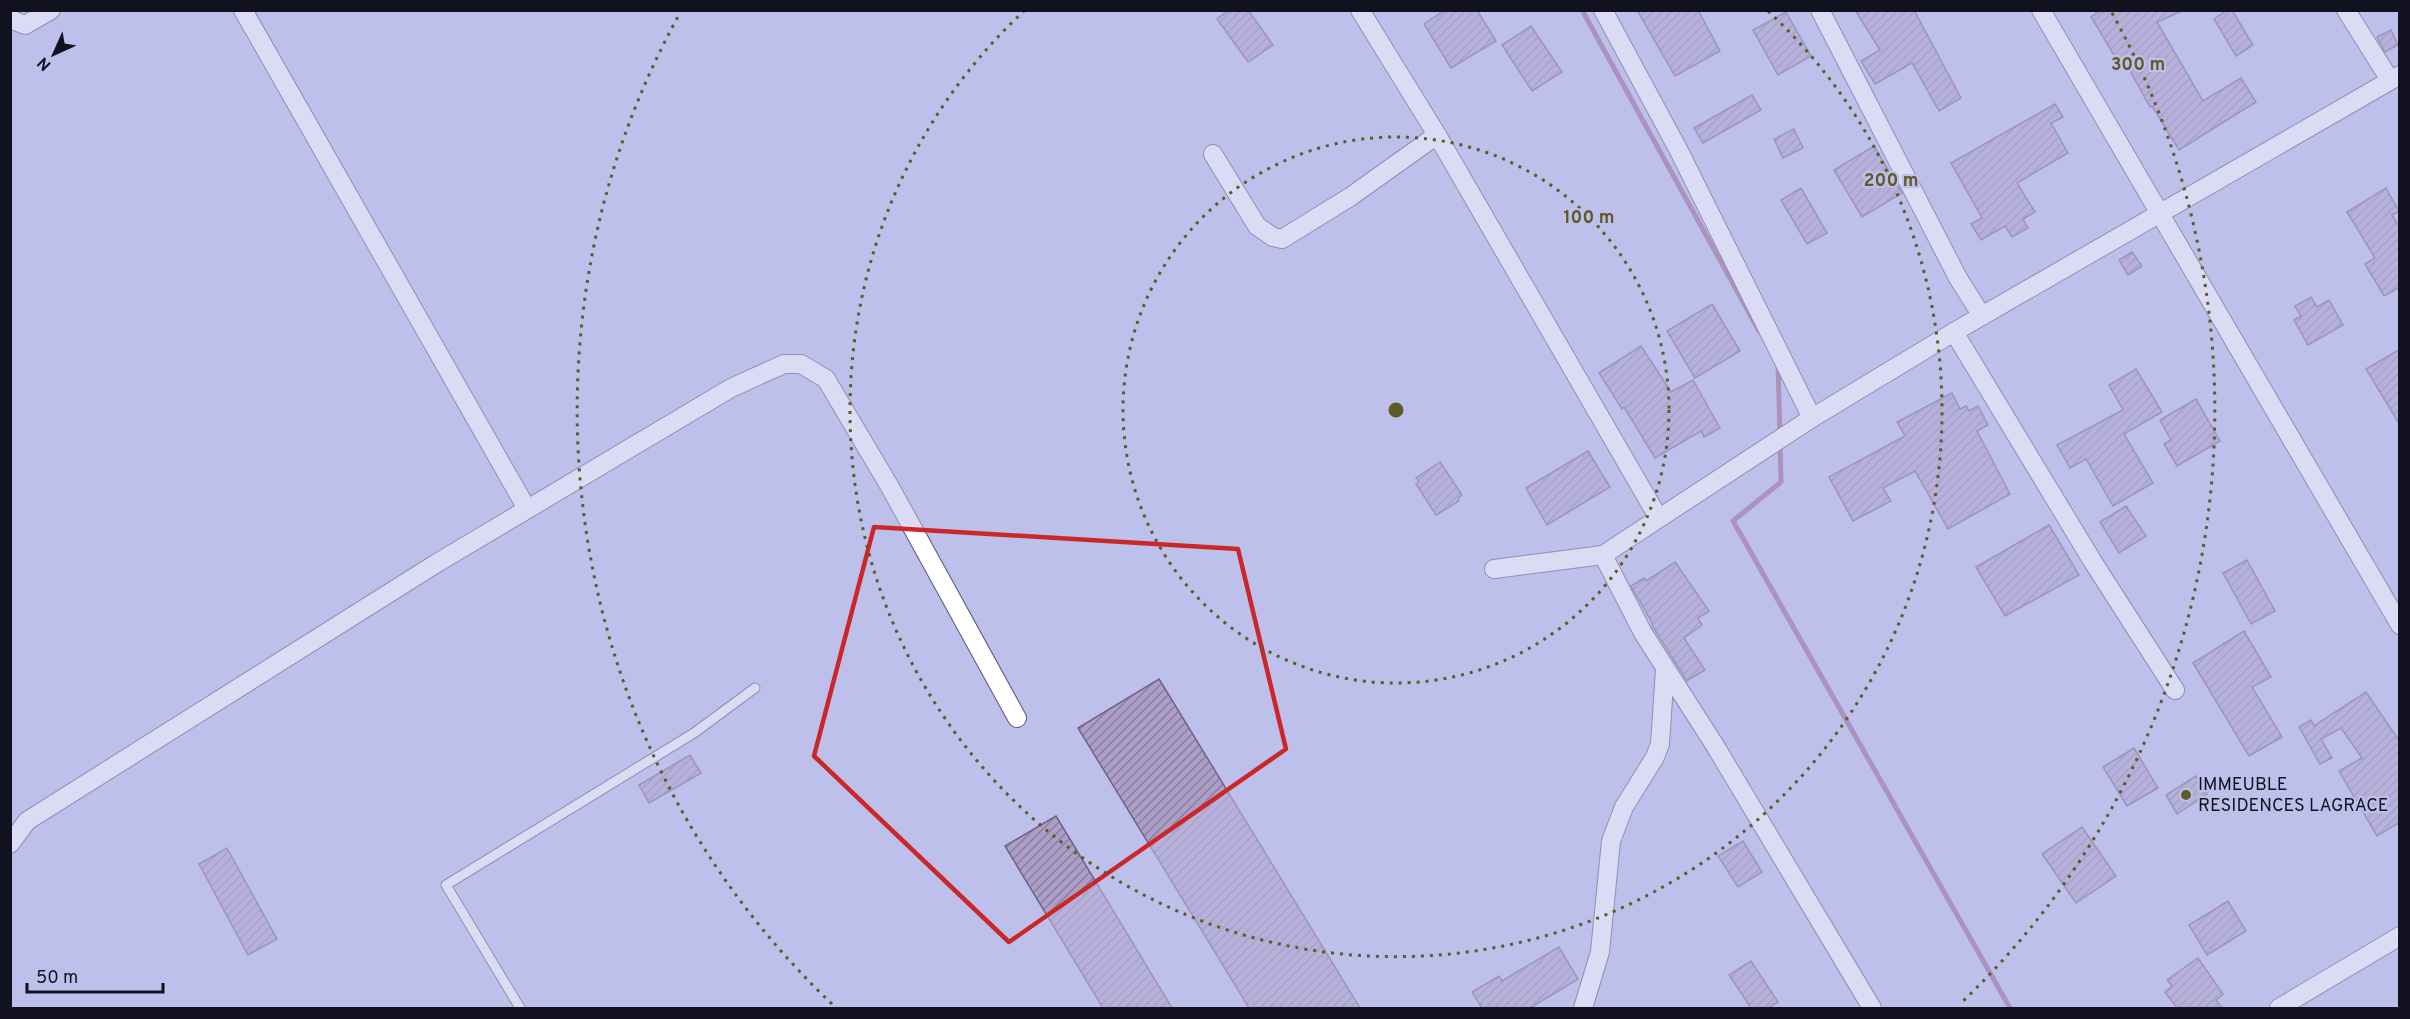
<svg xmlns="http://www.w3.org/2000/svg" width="2410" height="1019" font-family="Overpass,sans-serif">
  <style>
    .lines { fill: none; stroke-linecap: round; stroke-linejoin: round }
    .stream { stroke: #995a87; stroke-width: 5 }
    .building { fill: url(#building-hatch); stroke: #706287; stroke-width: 1.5 }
    .service-casing { stroke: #53557a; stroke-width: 11 }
    .minor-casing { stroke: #53557a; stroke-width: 20 }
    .service { stroke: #fff; stroke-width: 9 }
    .minor { stroke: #fff; stroke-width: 18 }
    .marked { fill: none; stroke: #cc2728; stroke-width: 4.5; stroke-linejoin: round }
    .ring { fill: none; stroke: #605a26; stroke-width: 3; stroke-dasharray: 3 6 }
    .poi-dot { fill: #605a26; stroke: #bdc0eb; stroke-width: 2 }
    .labels { text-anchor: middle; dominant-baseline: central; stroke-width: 4.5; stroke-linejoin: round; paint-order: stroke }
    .poi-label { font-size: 18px; fill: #111120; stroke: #bdc0eb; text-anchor: start }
    .centre { fill: #605a26; stroke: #bdc0eb; stroke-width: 3 }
    .ring-label { font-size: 18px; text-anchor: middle; font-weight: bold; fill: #605a26; stroke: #bdc0eb; stroke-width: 4.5; stroke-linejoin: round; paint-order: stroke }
  </style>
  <defs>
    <pattern id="building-hatch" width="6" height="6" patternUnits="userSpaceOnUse" patternTransform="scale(1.5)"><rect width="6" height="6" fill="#ad9ec7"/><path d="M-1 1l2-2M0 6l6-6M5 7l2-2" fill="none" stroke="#8b7fa1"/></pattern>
  </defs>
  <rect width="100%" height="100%" fill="#bdc0eb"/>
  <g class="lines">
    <!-- stream -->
    <g class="stream">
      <path d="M1582,10l177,321"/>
      <path d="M1778,365l2,69"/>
      <path d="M1780,443l1,39 -48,39 277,487"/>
    </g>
  </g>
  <!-- building -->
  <g class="building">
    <path d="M1229,10h19l25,35 -25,17 -31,-43z"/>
    <path d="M1445,10h32l19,31 -45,27 -27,-44z"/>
    <path d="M1637,10h61l22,41 -45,25z"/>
    <path d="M1855,10h59l47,88 -22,13 -27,-48 -37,21 -14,-23 19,-11z"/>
    <path d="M2101,10h83l-27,12 46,79 38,-23 15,24 -77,48 -27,-44 -2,1 -25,-45 -5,3 -29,-48z"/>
    <path d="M2227,10h5l21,35 -17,11 -22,-37z"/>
    <path d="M1786,12l25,44 -33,19 -25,-45z"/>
    <path d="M1531,26l31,46 -30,19 -30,-46z"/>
    <path d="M2391,30l7,15 -13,7 -8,-15z"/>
    <path d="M1752,95l9,15 -58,33 -9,-15z"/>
    <path d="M2055,104l8,13 -12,6 17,30 -51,30 18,29 -12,7 5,9 -16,9 -7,-11 -24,14 -10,-16 11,-6 -31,-55z"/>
    <path d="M1794,129l9,19 -20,10 -9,-19z"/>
    <path d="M1874,146l28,47 -40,24 -28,-47z"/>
    <path d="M1801,188l26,45 -20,11 -26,-44z"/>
    <path d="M2386,188l13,23 -7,4 8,13v59l-16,9 -19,-32 10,-6 -28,-46z"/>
    <path d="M2132,252l10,14 -14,9 -9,-15z"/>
    <path d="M2311,297l6,10 12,-7 14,25 -35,20 -14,-25 7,-4 -6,-10z"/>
    <path d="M1712,304l28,47 -45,27 -28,-47z"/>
    <path d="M1641,346l30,46 22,-12 27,48 -16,9 -3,-6 -46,27 -31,-51 -2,2 -23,-36z"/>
    <path d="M2400,349v76l-34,-56z"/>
    <path d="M2136,369l26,43 -38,22 29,49 -40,23 -27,-47 -16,9 -13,-23 66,-35 -14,-25z"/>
    <path d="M1952,393l8,16 6,-3 3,5 9,-5 10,19 -11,6 33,63 -62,35 -33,-58 -32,17 8,13 -38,20 -24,-44 76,-41 -8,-14z"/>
    <path d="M2196,399l24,42 -43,25 -13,-22 7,-4 -11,-20z"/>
    <path d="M1588,451l22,36 -63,38 -21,-37z"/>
    <path d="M1440,462l22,33 -4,3 1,3 -23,14 -20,-31 3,-2 -3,-4z"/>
    <path d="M2126,506l20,30 -27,17 -19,-31z"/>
    <path d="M2049,525l30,50 -74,41 -29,-49z"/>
    <path d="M2247,560l28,51 -24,13 -28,-51z"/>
    <path d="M1675,562l34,49 -11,7 4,7 -18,13 21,32 -18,11 -34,-54 -2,-6 -20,-35 13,-8 2,3z"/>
    <path d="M2244,631l27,46 -19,10 30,50 -33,19 -56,-93z"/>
    <path d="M1159,679l201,329h-111l-171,-280z"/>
    <path d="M2366,692l34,50v80l-23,14 -38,-65 23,-13 -21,-30 -20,11 11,19 -12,6 -21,-37 12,-7 3,6z"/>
    <path d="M2134,748l24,40 -31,18 -24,-39z"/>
    <path d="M690,755l11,18 -52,30 -10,-18z"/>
    <path d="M2196,776l11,18 -30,20 -11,-19z"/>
    <path d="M1056,816l116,192h-69l-98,-162z"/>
    <path d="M2082,827l34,49 -40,27 -34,-49z"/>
    <path d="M1743,841l19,31 -24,15 -20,-31z"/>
    <path d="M227,848l50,91 -29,16 -49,-91z"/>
    <path d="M2228,901l18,30 -39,24 -18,-30z"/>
    <path d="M1559,947l19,32 -48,29h-48l-10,-16 27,-16 3,5z"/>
    <path d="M2198,958l25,36 -7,6 6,8h-45l-12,-16 7,-6 -5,-6z"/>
    <path d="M1751,961l27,41 -10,6h-17l-22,-33z"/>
  </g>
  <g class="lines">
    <!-- service casing -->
    <g class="service-casing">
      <path id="service" d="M520,1008l-74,-123 248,-152 61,-45"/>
    </g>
    <!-- minor casing -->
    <g class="minor-casing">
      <g id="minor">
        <path d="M243,10l284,499"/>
        <path d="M1360,10l77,125 221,382"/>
        <path d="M1603,10l75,139 134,269"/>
        <path d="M1820,10l138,268 24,38"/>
        <path d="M2041,10l359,615"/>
        <path d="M2346,10l44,70"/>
        <path d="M10,19l15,6 26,-15"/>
        <path d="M1213,154l44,72 16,11 9,2 68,-42 87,-62"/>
        <path d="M1954,332l139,230 82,128"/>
        <path d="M1603,555l40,78 71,111 158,264"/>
        <path d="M1494,569l109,-14 209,-137 142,-86 446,-257"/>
        <path d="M10,844l17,-23 410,-258 294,-175 53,-24h17l25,15 64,108 127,231"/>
        <path d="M1583,1008l17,-56 11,-111 13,-34 31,-50 5,-13 5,-75"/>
        <path d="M2279,1008l121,-72"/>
      </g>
    </g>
    <!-- service -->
    <use href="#service" class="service"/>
    <!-- minor -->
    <use href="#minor" class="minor"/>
  </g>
  <!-- marked area -->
  <path d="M0 0H2410V1019H0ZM874,527l364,22 48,200 -277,193 -195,-186z" fill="#bdc0eb" fill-opacity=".55" fill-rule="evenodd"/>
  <path class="marked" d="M874,527l364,22 48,200 -277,193 -195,-186z"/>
  <!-- distance rings -->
  <g class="ring">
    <circle cx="1396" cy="410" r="273"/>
    <path d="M1768 11A546 546 0 1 1 1024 11"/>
    <path d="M832 1004A819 819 0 0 1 680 13M2112 13A819 819 0 0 1 1960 1004"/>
  </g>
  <!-- markers -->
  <circle class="poi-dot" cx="2186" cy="795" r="6"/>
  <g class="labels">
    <!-- poi labels -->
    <g class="poi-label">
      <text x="2198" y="785">IMMEUBLE<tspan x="2198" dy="21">RESIDENCES LAGRACE</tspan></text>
    </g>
  </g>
  <circle cx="1396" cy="410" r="9" class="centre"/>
  <g class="ring-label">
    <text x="2138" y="70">300 m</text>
    <text x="1891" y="186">200 m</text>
    <text x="1589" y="223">100 m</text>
  </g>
  <!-- border -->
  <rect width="2410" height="1019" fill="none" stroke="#111120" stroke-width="24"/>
  <!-- north arrow -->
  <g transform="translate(54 54) rotate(225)" stroke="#bdc0eb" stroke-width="4.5" paint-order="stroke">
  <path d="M0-4.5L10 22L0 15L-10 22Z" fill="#111120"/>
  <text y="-9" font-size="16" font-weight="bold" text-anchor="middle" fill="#111120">N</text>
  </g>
  <!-- scale -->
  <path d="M27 983v9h136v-9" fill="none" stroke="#111120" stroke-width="3"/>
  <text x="36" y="983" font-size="18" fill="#111120" stroke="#bdc0eb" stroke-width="4.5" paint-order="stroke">50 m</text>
</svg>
